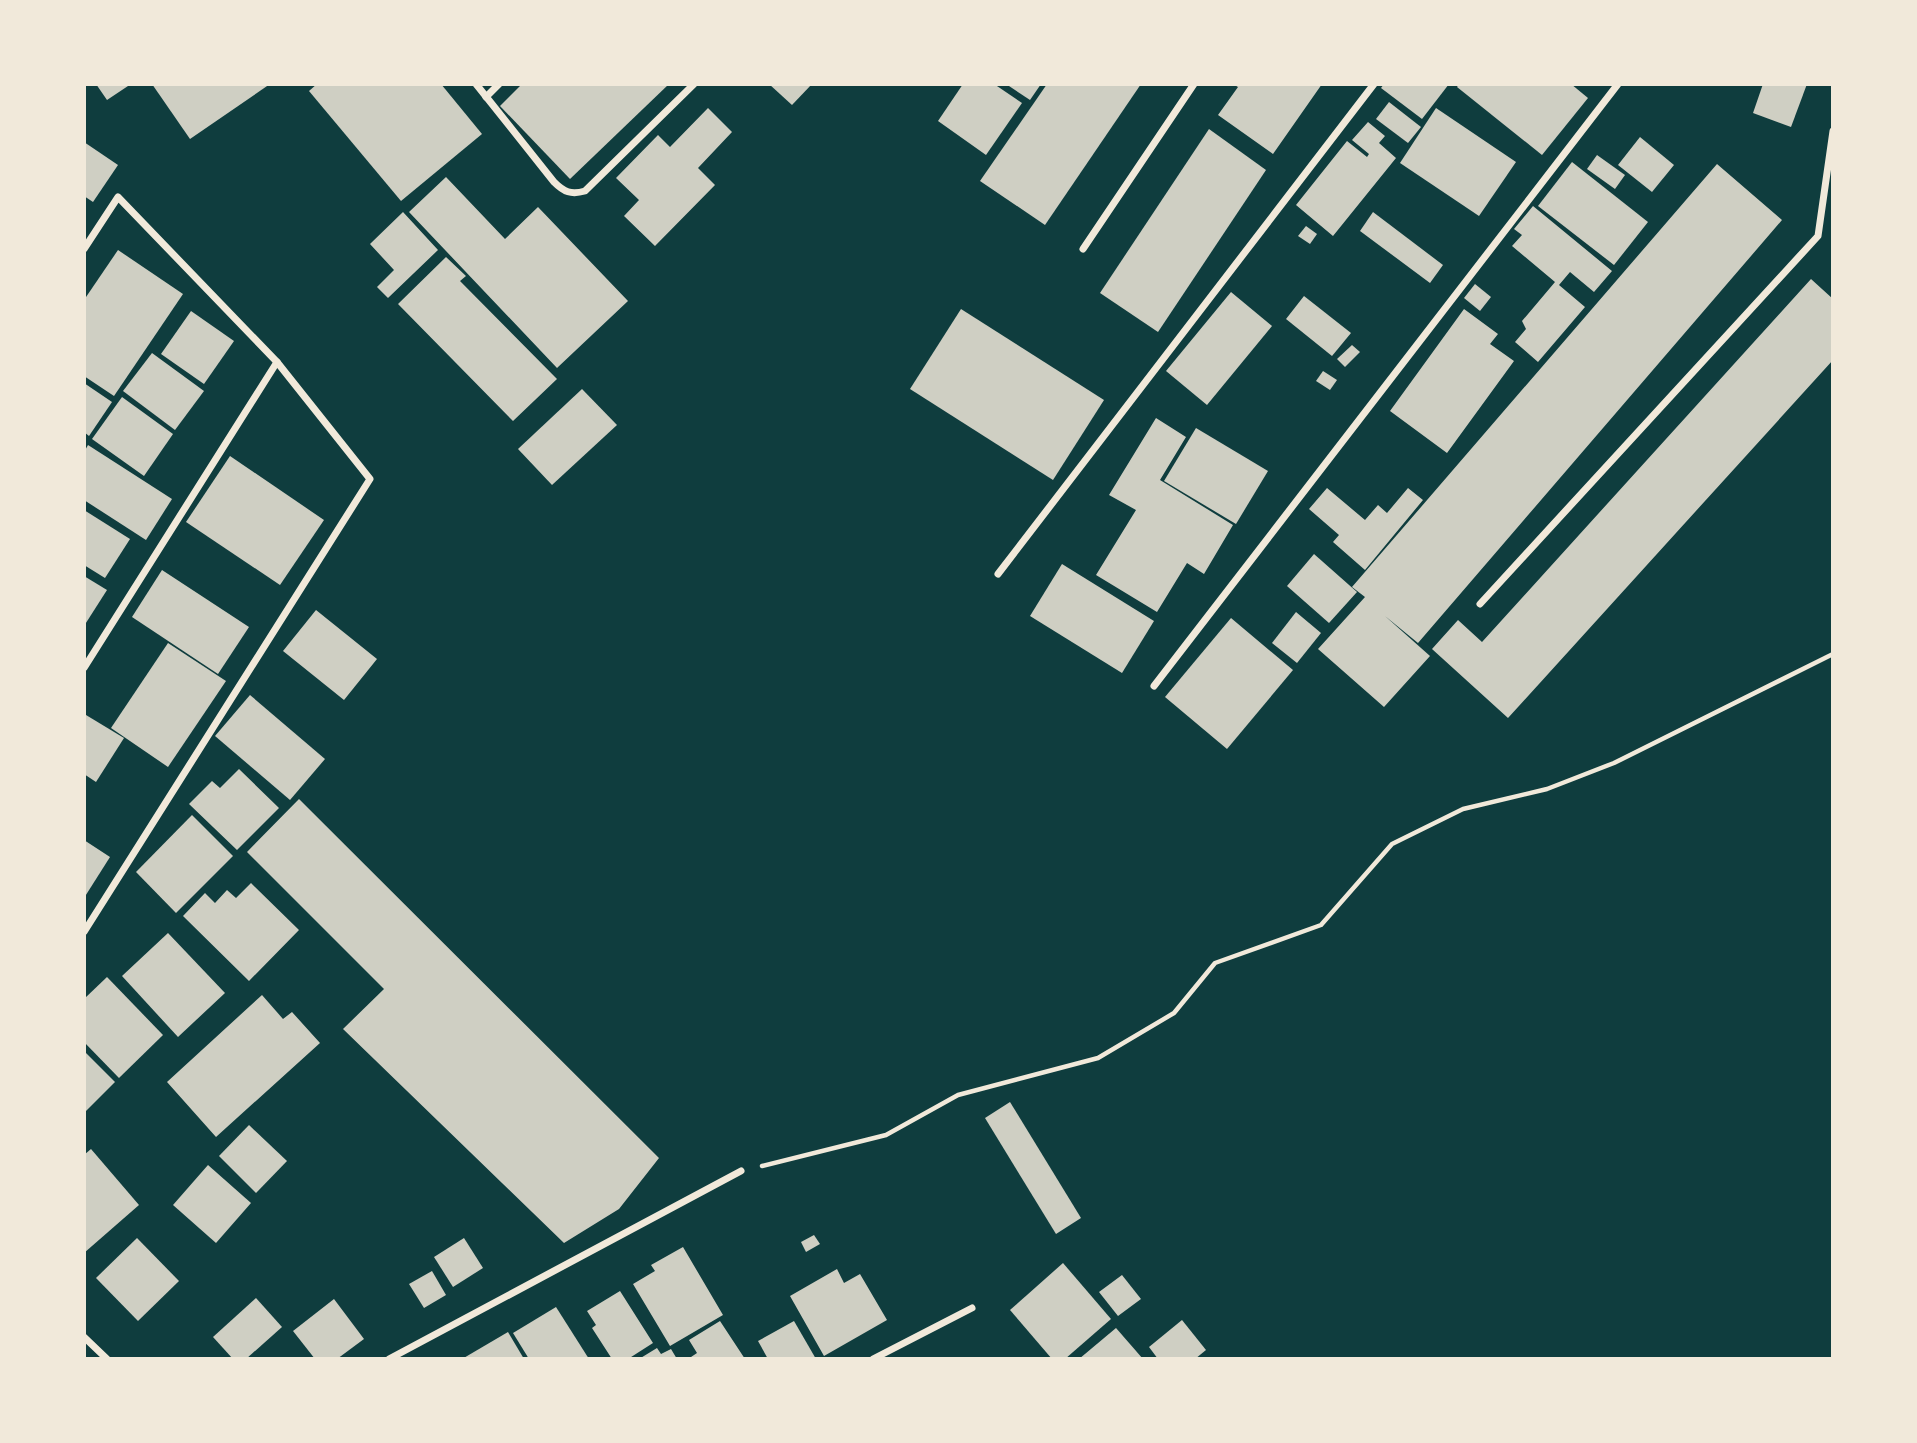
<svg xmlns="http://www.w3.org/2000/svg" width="1917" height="1443" font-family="'PT Serif',serif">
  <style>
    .building { fill: #cfcfc3 }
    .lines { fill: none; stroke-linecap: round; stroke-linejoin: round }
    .path { stroke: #f1e9da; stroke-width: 4.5 }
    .minor { stroke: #f1e9da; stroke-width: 7 }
  </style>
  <rect width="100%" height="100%" fill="#0f3d3e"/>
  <!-- building -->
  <g class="building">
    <path d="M96,84h35l-24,16z"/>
    <path d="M152,84h118l-80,55z"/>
    <path d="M317,84h124l41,50 -81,67 -92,-110z"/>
    <path d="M522,84h147l-99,95 -70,-73z"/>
    <path d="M769,84h43l-20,21z"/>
    <path d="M963,84h31l28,19 -36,52 -48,-34z"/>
    <path d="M1006,84h35l-11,16z"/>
    <path d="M1047,84h94l-96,141 -65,-44z"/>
    <path d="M1233,84h89l-49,70 -55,-39 20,-28z"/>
    <path d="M1384,84h65l-27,35 -41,-31z"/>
    <path d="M1459,84h112l17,14 -46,57 -85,-68z"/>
    <path d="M1763,84h44l-16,43 -38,-14z"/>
    <path d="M1389,102l32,25 -13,16 -32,-24z"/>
    <path d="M708,108l24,24 -34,36 17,17 -60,61 -31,-30 15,-16 -23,-22 42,-43 12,12z"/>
    <path d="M1436,108l80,54 -37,54 -79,-53z"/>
    <path d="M1368,122l17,14 -6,7 17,15 -63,78 -37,-31 51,-64 20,16 2,-3 -17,-14z"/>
    <path d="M1209,129l57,41 -108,162 -58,-39z"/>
    <path d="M1640,137l34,28 -22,27 -34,-27z"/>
    <path d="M84,142l34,23 -25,37 -9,-6z"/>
    <path d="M1597,155l28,20 -10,14 -28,-20z"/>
    <path d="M1572,162l76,60 -34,43 -76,-59z"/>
    <path d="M1717,164l65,56 -364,423 -33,-27 45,40 -46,51 -66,-58 47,-52 -13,-10z"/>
    <path d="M446,177l59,62 33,-32 90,94 -71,67 -148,-156z"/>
    <path d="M1533,206l79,65 -18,21 -24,-20 -11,13 26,22 -47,55 -23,-20 11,-13 -4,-8 33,-39 -43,-36 10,-11 -8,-6z"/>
    <path d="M403,212l35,38 -50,48 -11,-11 17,-17 -24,-26z"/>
    <path d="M1373,212l70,53 -13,18 -70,-52z"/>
    <path d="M1306,226l11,8 -7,10 -12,-8z"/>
    <path d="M118,250l65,44 -69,102 -30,-20v-76z"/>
    <path d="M446,257l20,19 -6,5 97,98 -44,42 -115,-117z"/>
    <path d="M1811,279l22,20v61l-325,358 -76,-69 26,-29 24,22z"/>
    <path d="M1475,284l16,13 -11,14 -16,-13z"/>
    <path d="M1231,292l41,34 -65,79 -41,-34z"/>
    <path d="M1304,296l47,37 -19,23 -46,-37z"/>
    <path d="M961,309l143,91 -51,80 -143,-91z"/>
    <path d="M1464,309l34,25 -8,10 24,17 -67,92 -57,-42z"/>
    <path d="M191,311l43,30 -30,43 -43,-30z"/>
    <path d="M1352,345l8,7 -15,15 -8,-8z"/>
    <path d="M152,353l52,38 -29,39 -52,-39z"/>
    <path d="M1323,371l14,9 -7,10 -14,-9z"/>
    <path d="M84,383l28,19 -23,34 -5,-4z"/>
    <path d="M582,389l35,36 -65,60 -34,-36z"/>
    <path d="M122,397l51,37 -29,42 -52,-37z"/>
    <path d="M1156,418l30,19 -26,43 73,45 -29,49 -17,-11 -30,49 -61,-37 40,-65 -27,-15z"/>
    <path d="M1196,428l72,43 -32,53 -72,-43z"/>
    <path d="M88,445l84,54 -26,41 -62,-40v-48z"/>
    <path d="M230,456l94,64 -44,65 -94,-63z"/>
    <path d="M1327,488l38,32 13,-15 9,8 21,-25 15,12 -58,70 -32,-28 6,-7 -30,-26z"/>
    <path d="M84,510l46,29 -25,39 -21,-13z"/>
    <path d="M1314,554l43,38 -28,31 -42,-37z"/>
    <path d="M1062,564l92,57 -32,52 -92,-57z"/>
    <path d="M162,570l87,57 -31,47 -86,-57z"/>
    <path d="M84,576l23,14 -23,36z"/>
    <path d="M316,610l61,49 -33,41 -61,-49z"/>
    <path d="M1296,612l25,21 -24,30 -25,-20z"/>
    <path d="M1231,618l62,52 -66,79 -62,-52z"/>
    <path d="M168,643l58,38 -58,86 -57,-39z"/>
    <path d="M250,695l75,64 -35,41 -75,-64z"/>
    <path d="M86,715l38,23 -28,44 -12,-8z"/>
    <path d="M239,769l40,39 -42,42 -48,-46 23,-23 8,7z"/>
    <path d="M299,799l360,359 -40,51 -55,34 -221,-214 41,-40 -137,-137z"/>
    <path d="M192,815l41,41 -57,57 -40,-41z"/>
    <path d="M84,840l26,17 -26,41z"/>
    <path d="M251,883l48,47 -50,51 -66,-65 22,-23 10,10 12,-13 9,8z"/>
    <path d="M168,933l57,60 -47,44 -56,-61z"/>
    <path d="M107,977l56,58 -44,43 -35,-36v-43z"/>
    <path d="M262,995l21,24 9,-7 28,31 -104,94 -49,-55z"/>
    <path d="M84,1051l31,31 -31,31z"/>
    <path d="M1010,1102l71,116 -25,16 -71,-116z"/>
    <path d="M249,1125l38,36 -31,32 -37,-37z"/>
    <path d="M91,1149l48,56 -55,48v-98z"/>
    <path d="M208,1165l43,38 -35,40 -43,-38z"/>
    <path d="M814,1235l6,9 -14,8 -5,-10z"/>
    <path d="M137,1238l42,43 -41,40 -42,-43z"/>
    <path d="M464,1238l19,30 -30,19 -19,-30z"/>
    <path d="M683,1247l40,68 -53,31 -37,-62 22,-13 -4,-6z"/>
    <path d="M1063,1263l48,56 -46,40h-13l-42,-49z"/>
    <path d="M837,1269l7,14 16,-9 27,46 -63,36 -34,-60z"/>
    <path d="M432,1271l14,24 -22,13 -15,-24z"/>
    <path d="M1122,1275l19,24 -23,17 -19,-24z"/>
    <path d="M620,1291l33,52 -25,16h-16l-20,-31 4,-3 -9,-14z"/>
    <path d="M256,1298l26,29 -36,32h-13l-20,-22z"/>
    <path d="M334,1299l30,40 -27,20h-22l-22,-28z"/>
    <path d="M556,1307l33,52h-60l-16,-26z"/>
    <path d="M1182,1320l24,30 -11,9h-37l-9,-12z"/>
    <path d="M720,1321l25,38h-57l9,-6 -8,-13z"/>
    <path d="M794,1321l22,38h-48l-10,-18z"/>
    <path d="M1116,1328l27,31h-64z"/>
    <path d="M508,1332l16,27h-62z"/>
    <path d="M657,1348l4,6 10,-5 6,10h-38z"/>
  </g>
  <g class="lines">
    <!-- path -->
    <path class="path" d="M762,1166l124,-31 72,-40 140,-37 76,-45 41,-50 106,-38 71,-81 71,-35 84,-20 67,-26 219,-109"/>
    <!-- minor -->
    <g class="minor">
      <path d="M476,84l78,98c10,10 17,13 31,9l109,-107"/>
      <path d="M486,97l13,-13"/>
      <path d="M84,249l34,-52 159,165 93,117 -286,453"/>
      <path d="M1083,249l111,-165"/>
      <path d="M998,574l376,-490"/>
      <path d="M1480,604l338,-368 15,-105"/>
      <path d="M84,668l193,-306"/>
      <path d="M1154,686l464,-602"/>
      <path d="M84,1337l23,22"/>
      <path d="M389,1359l352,-188"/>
      <path d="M873,1359l99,-51"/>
    </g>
  </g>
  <!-- border -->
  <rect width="1917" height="1443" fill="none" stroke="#f1e9da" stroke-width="172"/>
</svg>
